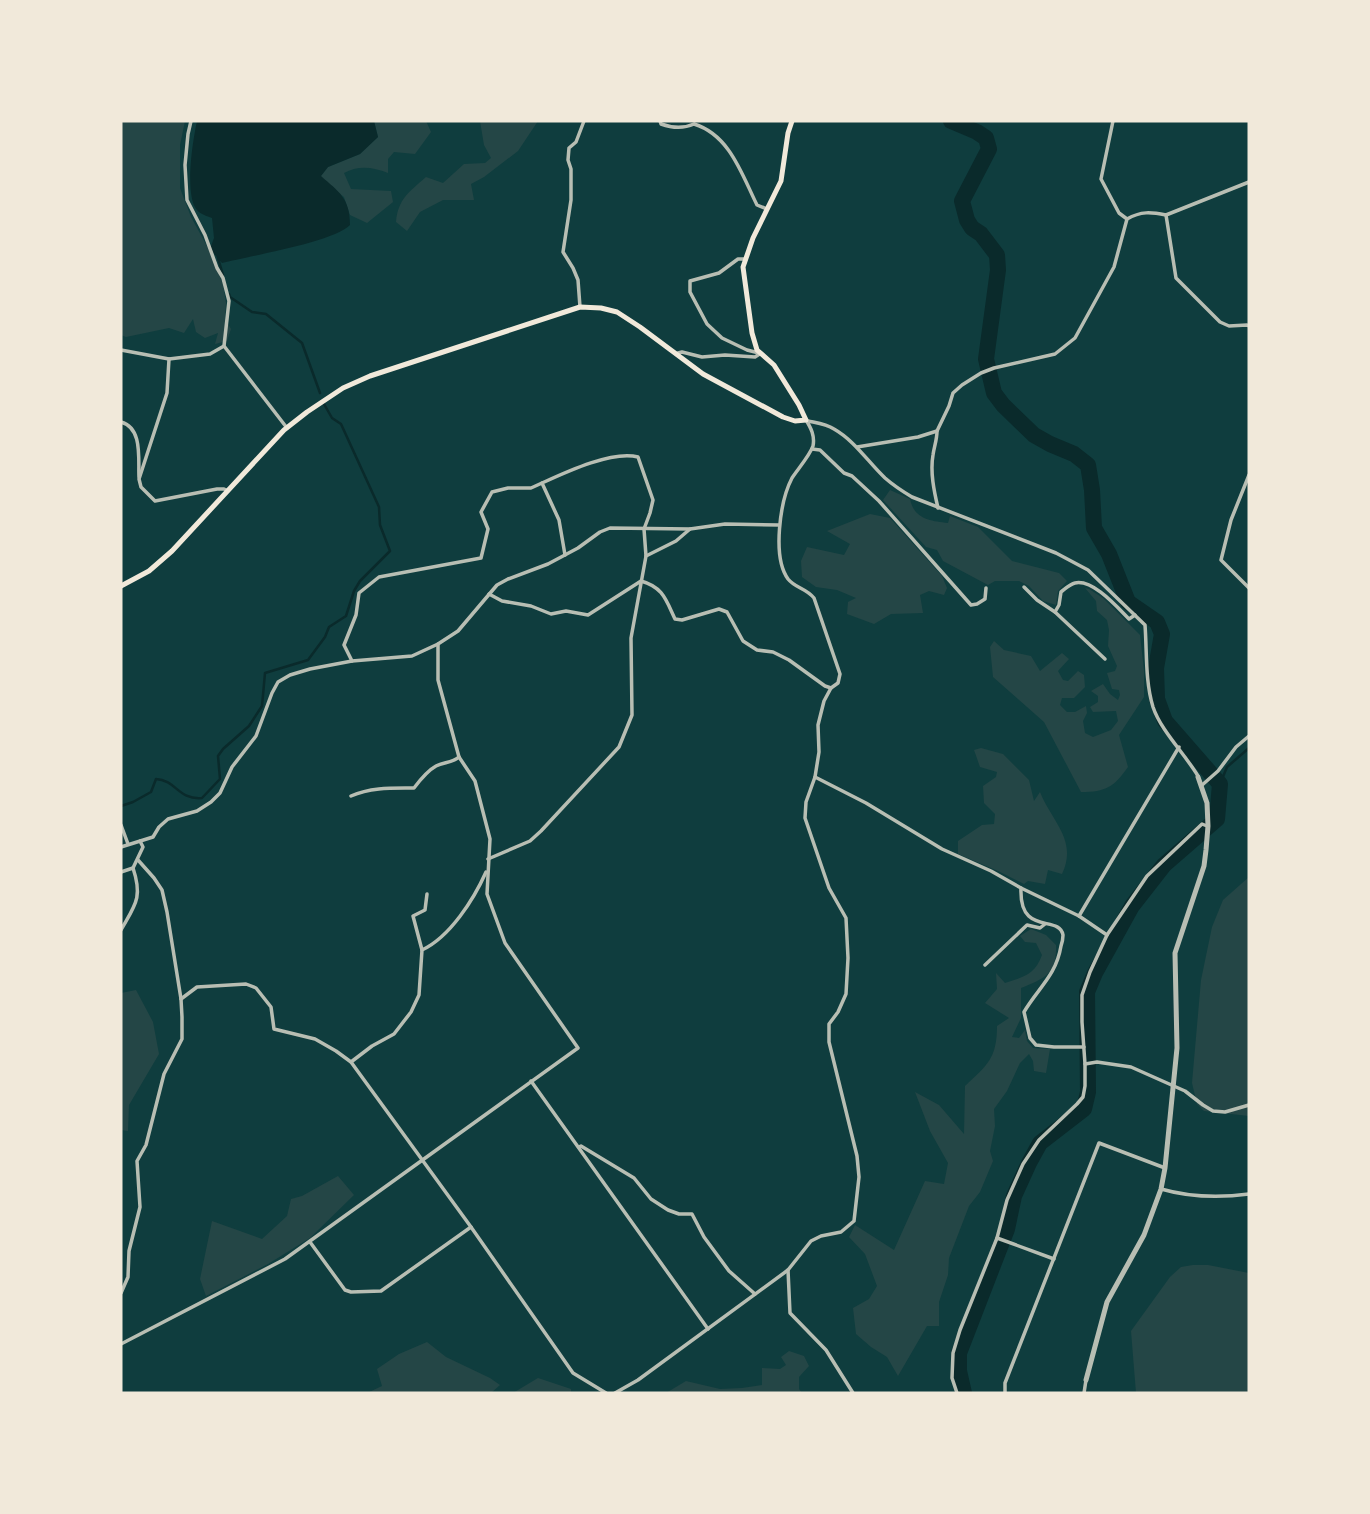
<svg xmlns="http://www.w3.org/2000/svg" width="1370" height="1514" font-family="Raleway,sans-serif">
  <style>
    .green { fill: #244646 }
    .water { fill: #0a2a2b }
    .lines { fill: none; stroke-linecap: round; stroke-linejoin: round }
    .stream { stroke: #0a2a2b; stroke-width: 2.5 }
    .river { stroke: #0a2a2b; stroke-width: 16 }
    .minor { stroke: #b8beb3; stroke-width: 3.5 }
    .tertiary { stroke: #b8beb3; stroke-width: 5 }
    .secondary { stroke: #f1e9da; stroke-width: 5 }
  </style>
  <rect width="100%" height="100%" fill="#0f3d3e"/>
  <!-- green -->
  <g class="green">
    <path d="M121,121h64l-5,24v43l11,29 17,31 15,36 3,19 -1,16 6,10 -4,12 -12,3 3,-11 -13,5 -9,-6 -3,-13 -9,14 -15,-5 -43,9 -5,-2z"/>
    <path d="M374,121h52l5,11 -16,22 -21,-2 -6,7v14c-15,-6 -30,-8 -44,0l7,16 40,2 2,11 -26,21 -17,-8 -6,-18 -24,-20 8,-10 32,-13 18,-17z"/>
    <path d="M480,121h58l-20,30 -34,26 -13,7 3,16h-31l-23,12 -13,19 -11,-9c2,-23 13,-30 30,-45l17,6 21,-19 21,-1 6,-5 -7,-13z"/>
    <path d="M890,490l20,9c4,20 20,22 38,24l2,-7 28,11 34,34 47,12 8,8 -9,10 -2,14 -13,-4 -14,-15 -10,-5h-24l-7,4 -45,-24 -6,-11 -11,-3 -43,-47z"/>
    <path d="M870,514l20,4 52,58 5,12 -3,7 -15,-4 -9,4 3,18 -32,1 -17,10 -27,-10 1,-12 8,-4 -19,-8 -21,-3 -14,-10 -1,-16 6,-14 37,8 6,-11 -23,-13z"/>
    <path d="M1085,588l4,1 14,9 37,37 4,35v27l-25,38 9,32c-14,20 -22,25 -47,25l-37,-70 -51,-45 -3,-30 4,-6 10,9 27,6 9,15 22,-18 7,6 -11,12 5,9 5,1 10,-10 6,4 1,12 -11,11h-12l-2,7 7,7h8l11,-6 1,7 -4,8 2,12 8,4 18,-7 7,-9 -2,-10 -23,1 -3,-5 8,-5v-6l-7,-5 12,-7 7,10 8,6 2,-5 -1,-5 -7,-1 -5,-16 8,-2 2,-5 -9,-20 1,-16 -2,-10 -10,-9 -1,-10z"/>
    <path d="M981,748l22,6 26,26 5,21 6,-9c12,30 38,48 22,82l-14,-4 -3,14 -17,-3 -4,3 -26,-13 -40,-17v-13l24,-16 12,-1 1,-10 -11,-11 -1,-17 13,-9 1,-5 -17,-5 -6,-17z"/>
    <path d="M1249,877v239l-45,-5 -7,-7 -5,-21 9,-103 11,-53 11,-27z"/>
    <path d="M1031,929l15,6 10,10c1,30 -12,33 -35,43v30l-9,19 7,1 6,-8 2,11 6,7 17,1 -4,24 -12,-2 -1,-10 -4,-7 -9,9 -13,28 -13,18 1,17 -5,25 3,10 -13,31 -11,14 -20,52 -1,17 -9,27v24h-12l-29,50 -11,-19 -16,-10 -15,-13 -3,-26 16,-9 8,-13 -12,-32 -16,-17 6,-12 39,25 31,-69 19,3 4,-21 -18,-32 -15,-39 24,13 25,29 1,-48c22,-21 32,-27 32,-60l12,-8 -24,-15 12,-14 -1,-16 9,10c18,-6 30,-8 37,-28l-6,-12 -11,-1 -5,-6z"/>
    <path d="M136,990l17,32 6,32 -30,51 -1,26 -7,-1v-137z"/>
    <path d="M338,1176l16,19 -44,43 -42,26 -62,32 -6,-17 12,-58 50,18 25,-23 4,-17 11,-3z"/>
    <path d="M1193,1265h15l41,8v120h-113l-5,-62 39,-54 11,-10z"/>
    <path d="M427,1342l19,15 44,21 10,7 -9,8h-124l15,-7 -5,-17 22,-15z"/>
    <path d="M789,1351l15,5 5,10 -10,11v12l3,4h-136l20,-12 34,8 22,-1 20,-3v-17l18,1 6,-4 -5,-8z"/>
    <path d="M538,1378l33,11v4h-58z"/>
  </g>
  <!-- water -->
  <path class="water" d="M197,121h177l4,16 -18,17 -32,13 -7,9c18,16 29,22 29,49 -16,17 -101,31 -128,38l-12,-14 4,-11 -2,-20c-5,-2 -12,-4 -15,-8 -13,-15 -4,-71 0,-89z"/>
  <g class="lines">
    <!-- stream -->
    <g class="stream">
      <path d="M218,258l5,17"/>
      <path d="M229,294l1,3 22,15 14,2 36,29 18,50"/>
      <path d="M1220,784l7,-17 22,-19"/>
      <path d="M121,806l12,-4 18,-10 5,-13c20,1 22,21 46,19l18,-19 -2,-23 5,-7 26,-23 13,-20 3,-33 43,-13 17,-23 4,-10 17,-11 8,-25 6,-10 30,-30 -10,-26 -1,-18 -38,-83 -9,-6 -8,-14"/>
    </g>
    <!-- river -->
    <path class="river" d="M951,121l26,11 9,6 3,11 -27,52 5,19 5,8 9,6 16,21 1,15 -12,89 8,34 9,12 31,30 16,9 24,10 14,11 4,25 2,38 15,26 19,48 29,20 5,12 -6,34 1,31 8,22 55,63 -3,35 -53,46 -32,41 -37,67 -8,19 1,100 -4,17 -44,34 -11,20 -15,33 -7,33 -48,124v18l5,22"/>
    <!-- minor -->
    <g class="minor">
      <path d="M191,121l-3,13 -3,31 2,35 18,35 12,33 6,10 6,23 -5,45 63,82"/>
      <path d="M660,121l1,3c11,4 22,5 33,0 36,11 48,51 63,81l10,4"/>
      <path d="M1113,121l-12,58 18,34 8,6"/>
      <path d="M1166,215l10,63 44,44 9,4 18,-1 2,1"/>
      <path d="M746,259h-8l-19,14 -29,8v11l17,32 15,14 25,12 12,3"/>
      <path d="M580,307l-2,-27 -5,-12 -10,-16 8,-52v-31l-3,-9 1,-12 7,-6 8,-21"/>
      <path d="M121,350l48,9 41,-5 14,-8"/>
      <path d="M678,353l4,-1 20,5 23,-2 30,2 6,-4"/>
      <path d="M169,359l-2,34 -28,86 2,8 14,14 62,-12h7l4,2"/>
      <path d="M808,421c9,2 18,3 26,8 21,12 34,33 51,49 8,7 17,13 27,19l144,56 32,17 57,55c2,26 0,56 8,82 8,24 32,47 45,69"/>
      <path d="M121,422c22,6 17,37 18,55"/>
      <path d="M937,431c0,9 -3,16 -4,24 -3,17 1,36 5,53"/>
      <path d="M857,447l61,-10 19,-6 12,-25 4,-13 9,-8 19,-12 13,-5 61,-14 20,-16 39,-71 13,-48c14,-8 24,-7 39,-4l83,-33"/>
      <path d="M812,449l8,1 24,23 8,3 27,25 92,104 6,-1 8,-5 1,-11"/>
      <path d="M1249,475l-18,45 -10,40 28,28"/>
      <path d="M565,555l-6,-35 -17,-37c24,-11 71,-33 96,-26l15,43 -3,13 -6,16 2,27"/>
      <path d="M1024,587l13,13 18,12 50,47"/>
      <path d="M489,594l13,7 29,5 20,8 15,-3 22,4 53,-34c22,6 25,19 34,38l7,1 37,-11 8,3 16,29 14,9 16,2 16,8 36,26 6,2 7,-5 2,-9 -26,-76c-8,-10 -19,-10 -26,-19 -16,-22 -8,-78 4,-101 6,-9 18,-23 21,-32 2,-10 -2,-18 -7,-26"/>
      <path d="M1055,612l4,-7 2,-13c4,-3 9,-8 14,-9 18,-4 42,24 54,36l6,-4"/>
      <path d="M352,661l-8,-16 12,-30 3,-22 20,-16 102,-19 7,-29 -7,-17 11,-20 16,-4h23l11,-5"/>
      <path d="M815,777l51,26 76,46 49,22 30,17 58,28 28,19"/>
      <path d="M1201,786l17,-15 18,-24 13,-11"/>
      <path d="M351,796c20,-9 41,-8 63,-8 6,-8 13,-17 22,-22 8,-4 16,-3 23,-9"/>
      <path d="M121,825l7,19"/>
      <path d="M121,847l32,-10 6,-10 9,-8 29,-8 14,-9 9,-9 12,-26 24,-31 16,-43 6,-11 12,-7 20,-6 42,-8 60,-5 26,-12 20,-13 39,-46 11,-6 40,-15 30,-16 22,-16 10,-4 80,1 35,-5 54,1"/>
      <path d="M488,859l42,-18 11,-10 78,-84 13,-32 -1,-77 15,-82 30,-15 14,-12"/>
      <path d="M121,872l12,-4 10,-21 -3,-6"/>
      <path d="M1021,888c-2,49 38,26 42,47 0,3 -1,8 -2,11 -5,30 -23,42 -37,66l6,26 6,7 18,2h30"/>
      <path d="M1079,916l100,-169"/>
      <path d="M121,930c14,-25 22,-32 12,-62"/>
      <path d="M422,950l-9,-34 12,-6 2,-16"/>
      <path d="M985,965l42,-40 13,3 5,-4"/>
      <path d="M181,999l16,-12 49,-3 10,4 15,19 3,22 41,10 21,12 15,11 120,165 102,146 33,20"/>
      <path d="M351,1062l21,-16 22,-12 17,-22 8,-17 3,-45c28,-13 52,-51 64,-78"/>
      <path d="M1085,1064l12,-2 34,5 54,24 18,14 10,6 12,1 24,-7"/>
      <path d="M531,1081l177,248"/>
      <path d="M579,1147l2,-1 53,32 17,21 17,11 11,4h13l12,23 25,34 26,23"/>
      <path d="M1161,1189c28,8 59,9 88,5"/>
      <path d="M997,1238l57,21"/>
      <path d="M310,1242l35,48 6,2 30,-1 90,-64"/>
      <path d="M788,1270l2,43 36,37 27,43"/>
      <path d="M121,1293l7,-16 1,-26 11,-44 -3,-46 9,-16 18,-71 18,-35v-22l-1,-18 -14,-87 -5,-22 -8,-12 -16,-18"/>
      <path d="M121,1344l164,-85 293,-211 -73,-105 -18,-49 3,-55 -15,-58 -16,-24 -21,-77v-36"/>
      <path d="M615,1393l23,-13 150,-110 23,-29 10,-5 20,-4 13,-11 5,-44 -2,-21 -28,-114v-18l9,-12 8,-18 2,-36 -2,-40 -17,-30 -24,-70 1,-16 9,-25 4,-25 -1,-27 6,-24 7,-13"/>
      <path d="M957,1393l-5,-15 1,-25 7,-23 37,-92 10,-38 16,-36 16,-24 38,-36 6,-7 2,-11v-22l-3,-42v-27l8,-23 17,-37 40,-59 55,-52 5,2"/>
      <path d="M1005,1393v-10l94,-240 66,25"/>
      <path d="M1084,1393l2,-13"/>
    </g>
    <!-- tertiary -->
    <path class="tertiary" d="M1086,1380l21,-78 37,-67 17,-46 4,-21 12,-120 -2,-95 29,-87 2,-16 2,-24 -1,-23 -9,-26"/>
    <!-- secondary -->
    <path class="secondary" d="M121,586l28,-15 23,-20 112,-121 23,-18 36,-24 27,-12 210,-69 21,1 16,4 23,15 63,47 80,43 12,4 11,-1 -7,-15 -25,-40 -17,-15 -5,-17 -9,-66 10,-29 28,-57 7,-48 4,-12"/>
  </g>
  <!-- border -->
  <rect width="1370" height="1514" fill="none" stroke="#f1e9da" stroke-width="245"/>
</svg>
